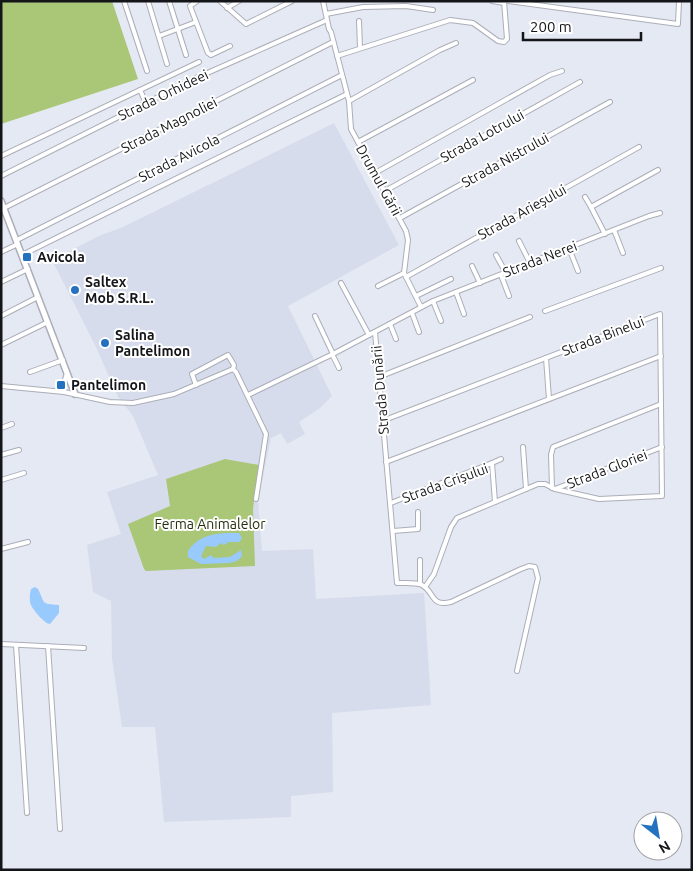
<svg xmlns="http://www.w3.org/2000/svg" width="693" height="871" font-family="Ubuntu,sans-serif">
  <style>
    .built { fill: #d7dced }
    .green { fill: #a9c776 }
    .water { fill: #98cafe }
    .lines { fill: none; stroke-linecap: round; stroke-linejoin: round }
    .minor-casing { stroke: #abaeb8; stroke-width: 6 }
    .tertiary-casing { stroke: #abaeb8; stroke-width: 8 }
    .minor { stroke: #fff; stroke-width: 4 }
    .tertiary { stroke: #fff; stroke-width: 5 }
    .poi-dot { fill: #2471c0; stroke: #fff; stroke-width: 2 }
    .labels { text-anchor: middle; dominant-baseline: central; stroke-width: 4; stroke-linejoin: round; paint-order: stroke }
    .street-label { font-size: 14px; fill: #141518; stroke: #fff }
    .poi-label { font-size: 14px; font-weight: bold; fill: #141518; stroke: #fff; text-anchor: start }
    .park-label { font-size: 14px; fill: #232f0c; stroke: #fff }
  </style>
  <rect width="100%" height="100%" fill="#e5e9f3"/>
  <!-- built -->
  <path class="built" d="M334,123l65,122 -111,61 44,90 -12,12 -21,14 6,12 -18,10 -6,-11 -10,5 -13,62 4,51 51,-2 3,50 108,-6 7,112 -99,8 1,79 -42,4v21l-127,5 -9,-95h-33l-10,-69 -1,-57 -18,-9 -6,-47 34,-11 -14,-42 51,-17 -25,-59 -15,-19 -22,-50 -44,-87 49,-25 20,-7z"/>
  <!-- green -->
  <g class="green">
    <path d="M1,1h111l26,78 -137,45z"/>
    <path d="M225,459l34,6 -6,44 2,57 -109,5 -2,-2 -16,-45 42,-18 -4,-27z"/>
  </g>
  <!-- water -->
  <g class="water">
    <path d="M239,533l3,5 -3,4h-10l-5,3 -3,-2 -5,4 -10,-1 -5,10 3,3 7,-4 3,3 16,-1 11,-7 1,6 -5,5 -8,2 -27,1 -3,-1 -11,-6v-6c12,-18 31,-18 51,-18z"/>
    <path d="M35,587l3,2c8,16 2,14 21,16v8l-9,11c-5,0 -17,-14 -19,-19 -2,-5 -1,-12 0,-16z"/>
  </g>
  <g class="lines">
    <!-- minor casing -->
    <g class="minor-casing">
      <g id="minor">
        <path d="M124,1l23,70"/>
        <path d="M148,1l19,63"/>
        <path d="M169,1l17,54"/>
        <path d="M197,1l-7,5 18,47 3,2 19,-9"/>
        <path d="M220,1l26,23 46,-23"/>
        <path d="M323,1l6,28 2,3 18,69 2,28 55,102 2,9 -4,33 17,34"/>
        <path d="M492,1l12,2"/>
        <path d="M508,1l170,23 1,-23"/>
        <path d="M227,8l12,-7"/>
        <path d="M326,14l37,-7 43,-1 27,4"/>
        <path d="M359,21l1,27"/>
        <path d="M159,36l37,-14"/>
        <path d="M337,56l113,-36 23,3 25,18 6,1 3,-3 -3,-38"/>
        <path d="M140,90l6,13"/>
        <path d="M349,101l91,-51 16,-7"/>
        <path d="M358,142l115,-62"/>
        <path d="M1,156l198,-94"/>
        <path d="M375,173l175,-98 12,-4"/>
        <path d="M1,176l195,-98 131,-58"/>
        <path d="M385,191l195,-109"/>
        <path d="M585,197l6,10"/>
        <path d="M4,208l329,-166"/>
        <path d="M400,218l210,-116"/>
        <path d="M614,230l9,23"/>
        <path d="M605,234l-14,-27 67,-37"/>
        <path d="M17,240l325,-165"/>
        <path d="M519,241l11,22"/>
        <path d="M569,248l9,23"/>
        <path d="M1,252l17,-8"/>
        <path d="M22,255l325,-161"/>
        <path d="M496,255l10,18"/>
        <path d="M472,266l8,17"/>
        <path d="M501,275l8,21"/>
        <path d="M406,277l233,-130"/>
        <path d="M1,282l27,-13"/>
        <path d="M341,283l28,52"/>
        <path d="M378,286l26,-13"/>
        <path d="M456,292l8,22"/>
        <path d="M416,296l35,-17"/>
        <path d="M433,301l8,20"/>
        <path d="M545,311l116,-43"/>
        <path d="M412,313l7,19"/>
        <path d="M1,316l37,-19"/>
        <path d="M315,316l18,38"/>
        <path d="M390,324l6,15"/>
        <path d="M375,332l22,251c7,0 19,-1 25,2 13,7 8,22 29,17l70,-33 8,-3 6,1 3,11 -21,93"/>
        <path d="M1,345l47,-23"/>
        <path d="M332,354l7,14"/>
        <path d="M546,358l3,41"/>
        <path d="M30,372l33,-12"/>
        <path d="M379,377l151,-60"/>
        <path d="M196,385l-4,-11 36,-19 6,10 -1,4"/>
        <path d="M1,386l63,6 46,10 23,1 41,-9 59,-25 3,3 30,62 -10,65"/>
        <path d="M64,392l-1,-6 4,-13"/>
        <path d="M248,395l85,-41 100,-53 216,-85 11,-3"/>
        <path d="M382,421l278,-107 2,182 -63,3 -44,-10"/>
        <path d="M1,428l11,-4"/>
        <path d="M523,447l3,42"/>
        <path d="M1,455l18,-5"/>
        <path d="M386,462l275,-106"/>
        <path d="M492,463l9,-4"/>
        <path d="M1,480l23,-7"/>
        <path d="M552,488l-1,-33 2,-8 108,-43"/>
        <path d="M391,503l101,-40 3,39"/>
        <path d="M393,531l25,-2v-17"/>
        <path d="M1,549l27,-7"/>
        <path d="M420,584v-24"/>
        <path d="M425,587l9,-13 17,-47 6,-9 81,-34h7l10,5 107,-42"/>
        <path d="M1,644l83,4"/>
        <path d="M16,645l11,168"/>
        <path d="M48,646l12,183"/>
      </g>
    </g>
    <!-- tertiary casing -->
    <g class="tertiary-casing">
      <path id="tertiary" d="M1,201l74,193"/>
    </g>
    <!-- minor -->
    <use href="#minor" class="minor"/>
    <!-- tertiary -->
    <use href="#tertiary" class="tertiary"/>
  </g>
  <!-- markers -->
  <g class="poi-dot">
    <rect x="22" y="252" width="10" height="10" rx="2.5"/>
    <circle cx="75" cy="290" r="5"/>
    <circle cx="105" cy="343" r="5"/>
    <rect x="56" y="380" width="10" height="10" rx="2.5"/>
  </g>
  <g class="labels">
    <!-- street labels -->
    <g class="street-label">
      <text transform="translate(163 95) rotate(-26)">Strada Orhideei</text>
      <text transform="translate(169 125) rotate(-27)">Strada Magnoliei</text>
      <text transform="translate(482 136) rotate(-29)">Strada Lotrului</text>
      <text transform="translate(179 158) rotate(-27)">Strada Avicola</text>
      <text transform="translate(505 160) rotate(-29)">Strada Nistrului</text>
      <text transform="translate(379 180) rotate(61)">Drumul Gării</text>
      <text transform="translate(522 212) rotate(-29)">Strada Arieșului</text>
      <text transform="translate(540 259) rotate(-21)">Strada Nerei</text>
      <text transform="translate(603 336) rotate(-21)">Strada Binelui</text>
      <text transform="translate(380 390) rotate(-95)">Strada Dunării</text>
      <text transform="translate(607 469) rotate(-21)">Strada Gloriei</text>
      <text transform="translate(445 483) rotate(-20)">Strada Crișului</text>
    </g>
    <!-- poi labels -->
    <g class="poi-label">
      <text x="37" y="257">Avicola</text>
      <text x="85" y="282">Saltex<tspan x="85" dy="16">Mob S.R.L.</tspan></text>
      <text x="115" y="335">Salina<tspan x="115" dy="16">Pantelimon</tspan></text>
      <text x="71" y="385">Pantelimon</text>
    </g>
    <!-- park labels -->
    <g class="park-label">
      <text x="210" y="524">Ferma Animalelor</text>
    </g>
  </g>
  <!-- border -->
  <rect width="693" height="871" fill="none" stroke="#141518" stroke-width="5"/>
  <!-- north arrow -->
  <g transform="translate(658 836) rotate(149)"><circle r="24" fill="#ffffff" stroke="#a1a1a3"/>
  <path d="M0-4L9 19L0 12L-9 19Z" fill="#2471c0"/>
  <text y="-8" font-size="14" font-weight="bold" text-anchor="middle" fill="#141518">N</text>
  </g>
  <!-- scale -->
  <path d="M523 32v8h118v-8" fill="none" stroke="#141518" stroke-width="2.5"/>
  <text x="530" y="32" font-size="15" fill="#141518" stroke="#ffffff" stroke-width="4" paint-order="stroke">200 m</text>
</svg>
